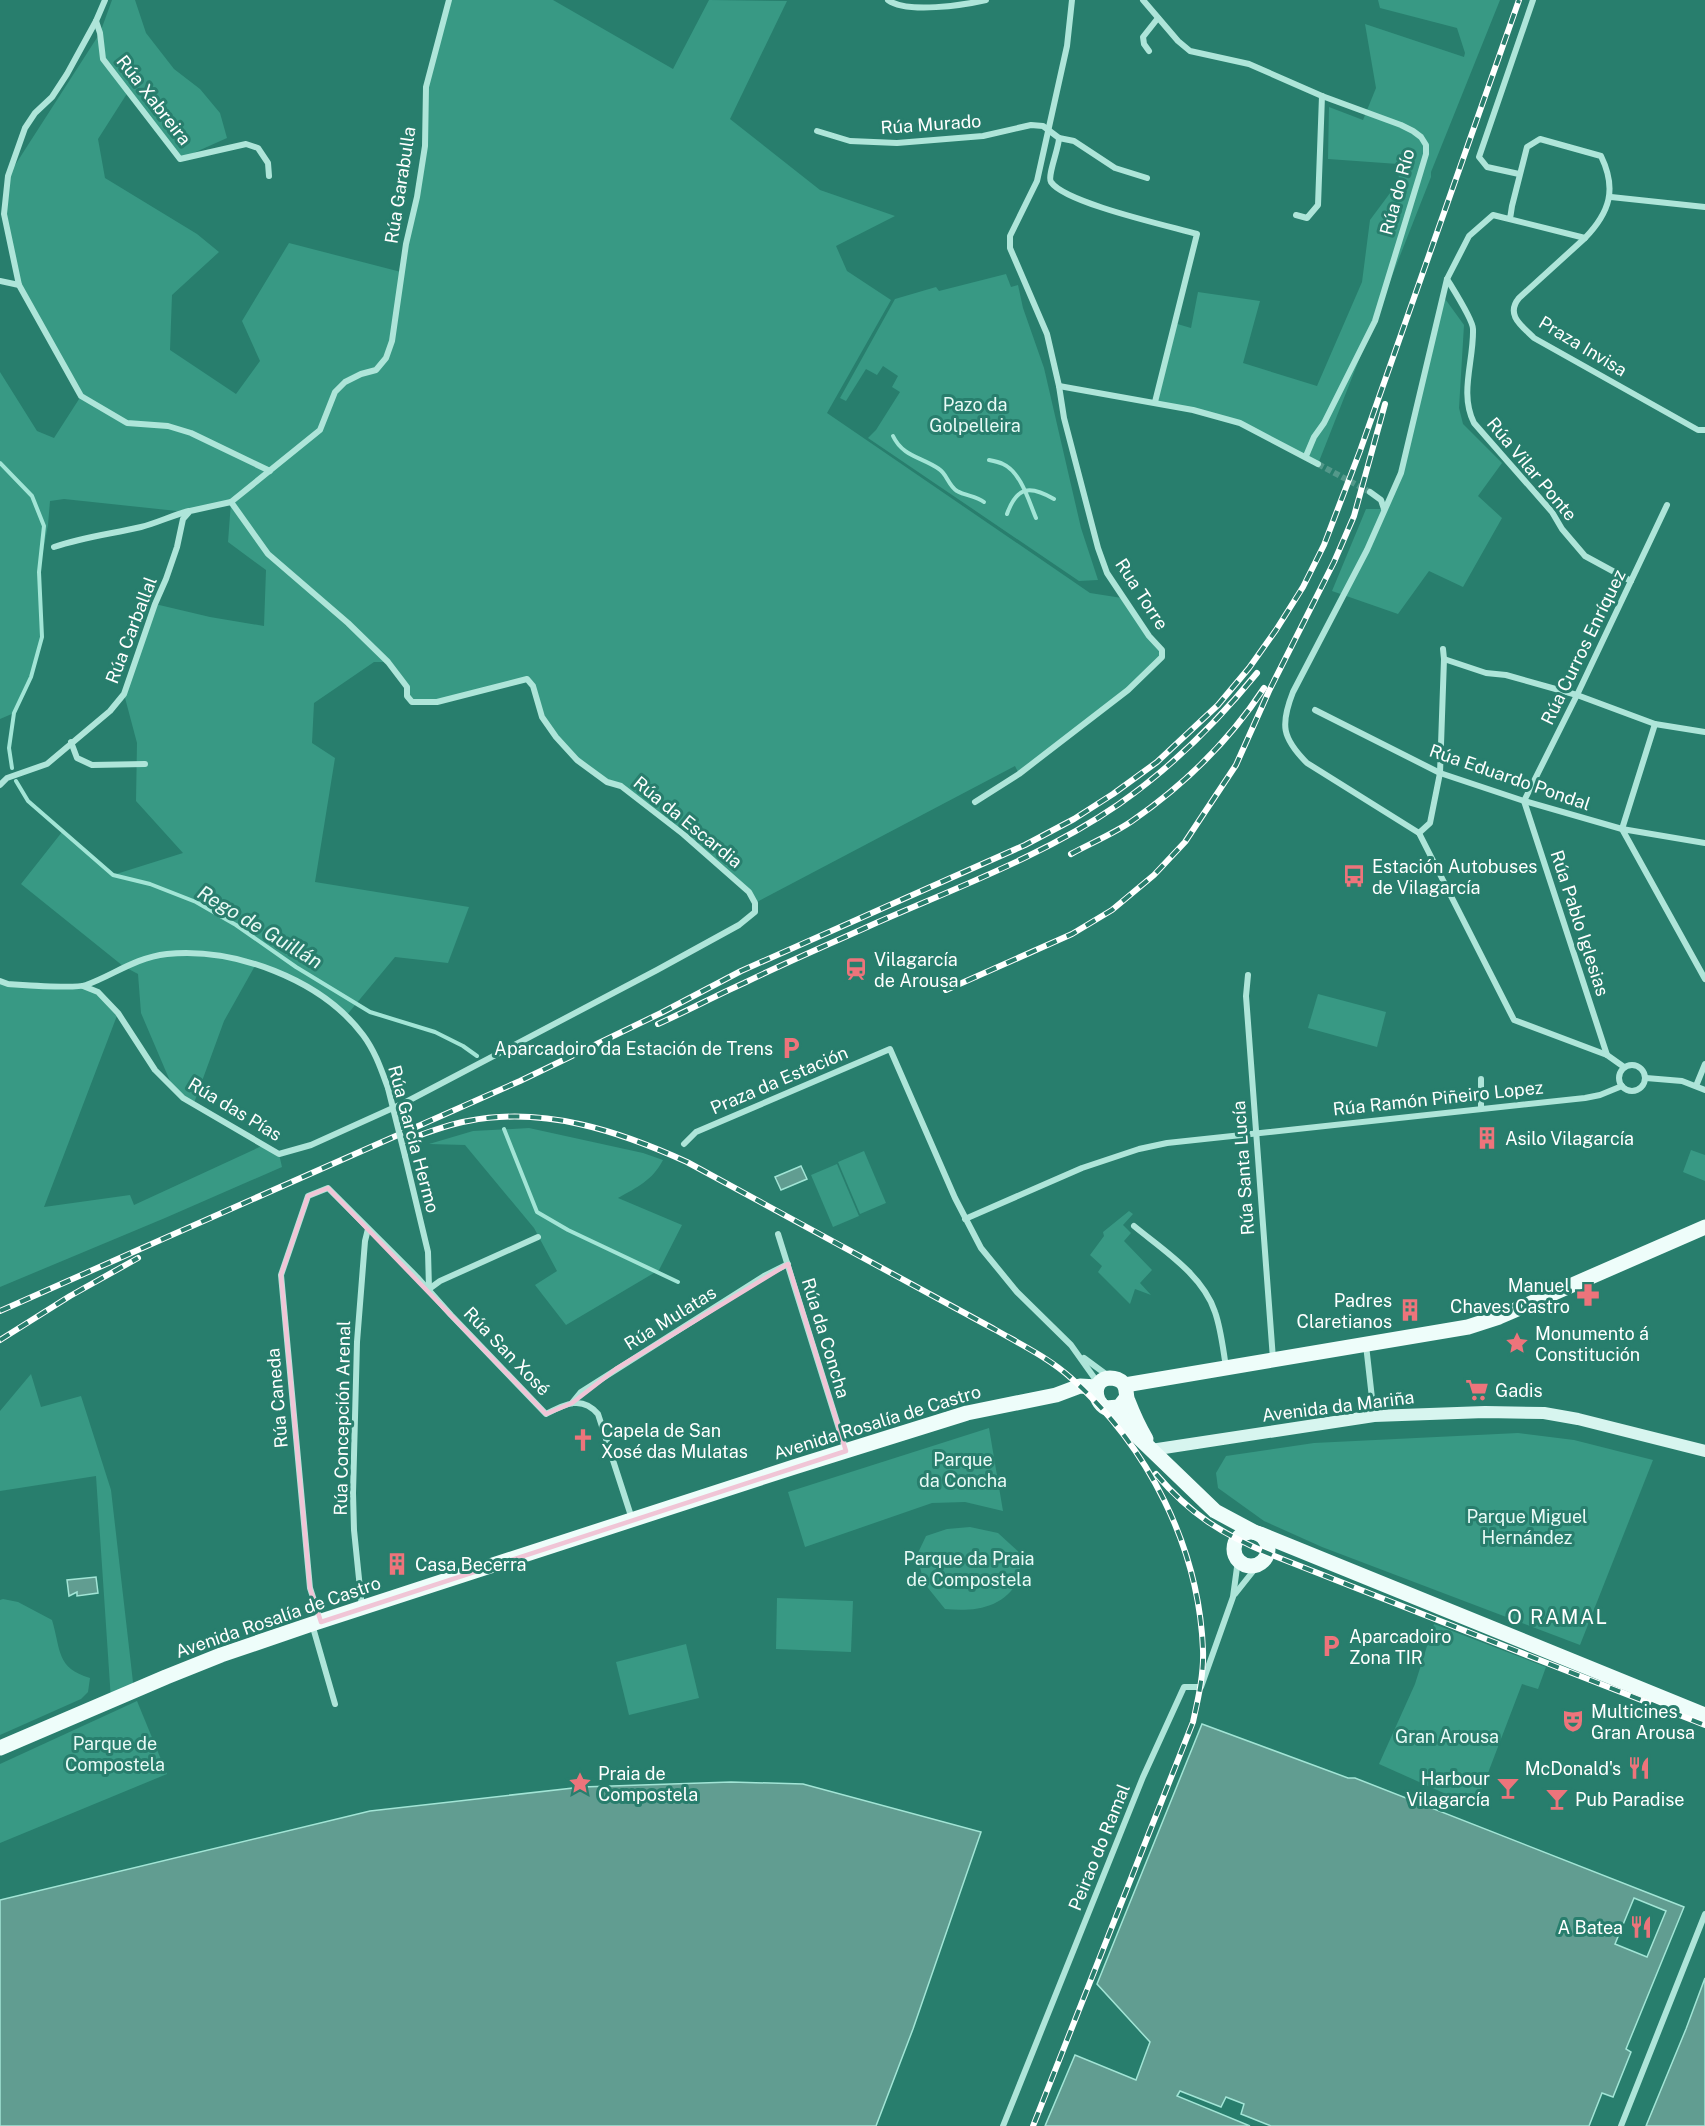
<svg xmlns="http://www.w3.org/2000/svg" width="1705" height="2126" font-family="'Public Sans',sans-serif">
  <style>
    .green { fill: #389984 }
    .water { fill: #619d91; stroke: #a2e5d6; stroke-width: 1.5; fill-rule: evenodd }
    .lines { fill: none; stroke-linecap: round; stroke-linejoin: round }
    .stream { stroke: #a2e5d6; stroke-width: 4 }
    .street-tunnel { stroke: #53988a; stroke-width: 6; stroke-dasharray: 6 3; stroke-linecap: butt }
    .street { stroke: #aee5d9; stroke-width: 6 }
    .secondary { stroke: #d7f5ef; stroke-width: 12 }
    .primary { stroke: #eefdfa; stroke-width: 15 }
    .rail-casing { stroke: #fff; stroke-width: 6 }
    .rail { stroke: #287e6d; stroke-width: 4; stroke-dasharray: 11; stroke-linecap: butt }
    .street-bridge { stroke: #aee5d9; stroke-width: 6 }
    .marked { fill: none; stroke: #f0c5d6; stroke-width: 4.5; stroke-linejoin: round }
    .labels { text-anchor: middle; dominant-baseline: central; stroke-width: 6; stroke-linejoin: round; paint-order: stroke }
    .street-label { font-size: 18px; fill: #fff; stroke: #287e6d }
    .park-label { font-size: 18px; fill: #e8faf6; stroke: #287e6d }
    .poi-label { font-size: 18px; fill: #fff; stroke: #287e6d; text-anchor: start }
    .water-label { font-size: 20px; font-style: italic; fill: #eafaf6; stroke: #287e6d }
    .neighbourhood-label { font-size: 20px; letter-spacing: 1.5px; fill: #fff; stroke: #287e6d }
  </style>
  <rect width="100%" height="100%" fill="#287e6d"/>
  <!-- green -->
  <g class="green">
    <path d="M112,0h23l11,33 28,36 26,20 20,24 7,25 -47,21 -52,-67 -30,47 7,39 92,56 22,18 -47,43 -2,55 66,44 24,-33 -18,-40 47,-78 112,29 24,-126 1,-59 23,-87h104l120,69 36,-69 78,1 -57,118 90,71 75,26 -59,30 11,25 44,29 -64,113 263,180 32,5 40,52 -9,18 -134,106 -4,-8 -260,137 -6,-11 -128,-106 -14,-4 -30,-22 -35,-43 -9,-31 -6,-7 -90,23h-25l-5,-15 -19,-25h-14l-60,41 -2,40 23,15 -20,124 154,25 -21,56 -53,-6 -49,59 -20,-17 -70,-35 -32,57 -30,82 -21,-15 -32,-75 -3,-39 -15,-8 -102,-82 41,-52 51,43 70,-22 -47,-52 1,-58 -13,-49 31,-90 55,13 54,9 2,-56 -38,-28 3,-40 -54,9 -113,-12 -14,2 -2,24 -9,47 3,65 -11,40 -17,36 -14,6v-347l37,59 17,7 27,-42 -57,-101 -20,-81 4,-38 92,-143z"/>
    <path d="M1378,0h122l-69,172v5l-113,287 -78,-41 -85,-21 19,-79 17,5 7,-36 62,9 -17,62 74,23 45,-104 8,-62 29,-39 -1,-17 -70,-5 1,-52 34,13 13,-32 -11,-64 99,33 1,-4 -8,-25 -77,-20z"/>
    <path d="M1006,274l5,13 7,-2 5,23 21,60 37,160 17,52 -19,1 -211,-143 8,-8 24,-38 -8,-5 6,-11 -15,-10 -6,9 -11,-6 -20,32 -6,-3 55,-99 41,-12 3,4z"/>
    <path d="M1443,296l21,29 -5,83 4,16 39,39 -24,33 24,22 -39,69 -34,-16 -31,43 -66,-23 34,-82h18l17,-36z"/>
    <path d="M0,981l83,5 15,6 20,21 -74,194 86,-12 4,10 130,-60 15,9 3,13 -117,51 -165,69z"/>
    <path d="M1318,994l68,18 -9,35 -69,-19z"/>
    <path d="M529,1128l114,25 20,7c-11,21 -26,27 -45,38l64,27 -23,45 -93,55 -31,-40 22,-14 -23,-43 -69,-83 -36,-1 44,-13z"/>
    <path d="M1691,1150l14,5v26l-22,-9z"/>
    <path d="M864,1151l22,52 -26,11 -22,-52z"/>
    <path d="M837,1164l22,52 -26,11 -22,-52z"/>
    <path d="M1129,1211l4,3 -10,11 8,8 -7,8 28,29 -12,13 11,12 -16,-6 -5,15 -32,-32 4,-6 -12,-11 14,-19 -1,-4z"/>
    <path d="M31,1374l10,33 40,-11 30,94 23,201 -23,9 -15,-224 -96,15v-80z"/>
    <path d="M989,1428l14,83 -38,-9 -33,1 -127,44 -17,-55z"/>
    <path d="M1518,1433l56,7 79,20 -73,185 -258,-98 -58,-26 -46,-33 -2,-15 10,-17 88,-13z"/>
    <path d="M970,1527l28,6 23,21c-1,7 0,17 -2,24 -13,30 -45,34 -74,31l-21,-26 -7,-28 9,-19 21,-7z"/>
    <path d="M777,1598l76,3 -2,51 -75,-3z"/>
    <path d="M3,1599l15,3 34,18c9,30 4,48 38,58l-2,14 -7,7 -81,36v-135z"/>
    <path d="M1434,1624l112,43 -8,22 -16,-5 -47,123 -96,-43 36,-80z"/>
    <path d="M686,1644l13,54 -70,17 -13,-53z"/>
    <path d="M137,1701l30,73 -167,69v-79z"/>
  </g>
  <!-- water -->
  <g class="water">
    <path d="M801,1166l6,13 -26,11 -6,-13z"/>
    <path d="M96,1577l2,16 -21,3v-4l-8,4 -2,-16z"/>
    <path d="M1202,1724l146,54h7l329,129 -58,142 5,3 -18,45 -11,-4 -13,33h-318l-30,-12 3,-10 -18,-7 -5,10 -41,-16 -3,5 73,30h-205l30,-71 61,25 14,-38 -53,-58zM1634,1898l32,13 -19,46 -32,-13z"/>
    <path d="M731,1782l72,2 178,48 -68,197 -37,97h-876v-226l370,-89 212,-24z"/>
    <path d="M1705,1978v148h-59l40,-97z"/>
  </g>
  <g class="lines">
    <!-- stream -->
    <g class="stream">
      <path d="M893,436c10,21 29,21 46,33 8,5 9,16 18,22 9,5 19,5 27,11"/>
      <path d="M989,460c5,1 10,2 14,4 18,8 26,38 33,54"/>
      <path d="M0,463l32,33 12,30 -5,46 3,65 -11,40 -17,36 -5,35 3,20"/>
      <path d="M1007,514c10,-28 23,-29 47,-15"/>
      <path d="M16,781l12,20 85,74 37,9 46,18 40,23 60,42 74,45 65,20 28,14 14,10"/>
      <path d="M504,1129l33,83 31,18 110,52"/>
    </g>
    <!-- street-tunnel -->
    <path class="street-tunnel" d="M1318,464l52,28"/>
    <!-- street -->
    <g class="street">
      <path d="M105,0l-9,21 -29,53 -15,23 -17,16 -10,15 -17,48 -4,38 15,71 62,111 46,27 41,3 23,7 79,38"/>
      <path d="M888,0c19,14 76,5 98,0"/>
      <path d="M1143,0l35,41 12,10 59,13 73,32 79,29 12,6 8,6 5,8v9l-6,20 -45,147 -51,102 -10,14 -8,19"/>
      <path d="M96,21l4,12 3,26 77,100 66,-15 12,4 10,15 1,13"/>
      <path d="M1149,51l-5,-7 -1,-7 15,-19"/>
      <path d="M817,131l33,10 47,2 86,-7 48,-11 12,1 16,12c0,10 -12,38 -8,44 14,21 118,44 146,52l-42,168"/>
      <path d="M1059,138l15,3 41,27 32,10"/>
      <path d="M1519,174l-32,-7 -8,-10 54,-157"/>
      <path d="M1611,197l94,10"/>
      <path d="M1296,215l11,3 11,-13 4,-109"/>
      <path d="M1510,219l2,-13 15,-59 13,-8 61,17c16,33 9,56 -16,82l-92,-23 -24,21 -22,43 -46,194 -34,77 -74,142c-13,33 -11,46 14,71l112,70 95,187 93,35 17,12"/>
      <path d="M1585,238l-66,60c-14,17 3,28 15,40l164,92h7"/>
      <path d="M1447,279c6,10 26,41 26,50 1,32 -14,64 1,94l78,89 10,17 23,27 46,25"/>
      <path d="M0,281l19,4"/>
      <path d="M1059,386l134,24 47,13 78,41"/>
      <path d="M1370,492l11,8 3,9"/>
      <path d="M54,547c30,-10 57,-13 87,-20 16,-4 32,-12 48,-16"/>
      <path d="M1444,659l42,14 20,2 71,20 78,29 50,8"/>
      <path d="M1315,710l125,63 84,28 98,28 83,14"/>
      <path d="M1655,724l-33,105 83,150"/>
      <path d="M71,742l6,16 15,7 53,-1"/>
      <path d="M0,785l7,-7 40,-14 63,-53 14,-17 31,-90 11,-25 11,-32 6,-28 7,-8 41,-9 89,-72 15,-38 10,-10 16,-8 15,-4 10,-12 6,-17 14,-97 11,-47 8,-51 1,-59 23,-87"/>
      <path d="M975,802l44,-28 109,-84 34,-33v-7l-13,-14 -42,-63 -9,-25 -34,-130 -5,-32 -12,-52 -37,-86v-12l27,-55 30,-135 5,-46"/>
      <path d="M1419,833l11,-10 10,-50 4,-114 -1,-10"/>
      <path d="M1248,975l-2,21 27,363"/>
      <path d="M0,981l8,3c16,1 66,5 78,1 28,-10 48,-27 81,-31 67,-7 154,25 196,81 12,16 18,34 25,53"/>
      <path d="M83,986l15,6 20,21 37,57 28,28 96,56 32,-9 93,-42 253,-133 82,-45 16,-13v-9l-6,-11 -66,-58 -62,-48 -14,-4 -30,-22 -21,-23 -14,-20 -9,-31 -6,-7 -90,23h-25l-5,-6v-9l-19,-25 -40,-39 -80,-69 -37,-52"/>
      <path d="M1607,1055l-83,-254 53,-106 90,-190"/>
      <circle cx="1632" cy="1078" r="13"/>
      <path d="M1646,1078l36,3 23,9"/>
      <path d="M1696,1086l9,-22"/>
      <path d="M1481,1108v-29"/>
      <path d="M684,1144l12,-12 194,-83 65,149 26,50 36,44 54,53 27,38"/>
      <path d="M405,1156l23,96 1,36"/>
      <path d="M965,1219l117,-51 57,-19 28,-6 418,-45 15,-3 22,-9"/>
      <path d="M1134,1226c29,24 69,49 81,86 6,17 8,37 11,55"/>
      <path d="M778,1234l68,217"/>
      <path d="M429,1289l11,-8 98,-44"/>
      <path d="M1366,1345l8,71"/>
      <path d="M1084,1358l23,17"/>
      <path d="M572,1403l9,-11 183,-116 24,-12"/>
      <path d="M1235,1594l23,-29"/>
      <path d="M362,1608l-8,-78 -1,-37 4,-151 8,-101 3,-12"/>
      <path d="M321,1622l-11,-34 -29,-313 27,-79 20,-8 89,89 34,38 95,99c19,-10 36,-19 52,0l34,105"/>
      <path d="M312,1624l23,80"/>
      <path d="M1003,2126l140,-349 41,-90h17l32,-90 5,-37"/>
      <path d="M1621,2126l84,-212"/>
    </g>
    <!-- secondary -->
    <path class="secondary" d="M1151,1450l223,-34 111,-4 59,1 34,6 127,32"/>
    <!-- primary -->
    <g class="primary">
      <path d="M1125,1385l343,-58 31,-10 206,-90"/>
      <path d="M1126,1398l-7,9 -13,1c-13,-7 -14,-29 4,-30 5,0 10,2 13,5 5,6 2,12 5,18 5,13 11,26 18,38"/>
      <path d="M1115,1409l19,24 81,78 41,22"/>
      <circle cx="1251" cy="1549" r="17"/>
      <path d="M1260,1534l445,181"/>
      <path d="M0,1748l166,-71 55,-22 91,-31 482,-157 173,-54 89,-18 24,-9 17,1"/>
    </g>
    <!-- rail casing -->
    <g class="rail-casing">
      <g id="rail">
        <path d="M1071,854c20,-11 42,-20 61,-33 52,-36 98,-81 132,-133"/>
        <path d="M946,990l126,-56 40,-24 42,-35 31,-33 51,-77 33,-74 65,-129 20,-46 31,-112"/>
        <path d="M658,1024c29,-13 57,-28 86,-41 43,-21 88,-40 132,-60 82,-36 169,-68 243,-119 53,-37 98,-82 138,-131"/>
        <path d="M402,1142c21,-8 43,-17 66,-21 76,-15 151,10 219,41l307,167c26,15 55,29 77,49 77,68 128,169 132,272 1,24 -5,49 -10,72l-160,404"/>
        <path d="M0,1311l520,-230 141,-68 80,-42 284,-126 49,-26 39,-25 44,-32 61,-57 31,-37 27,-38 27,-43 21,-42 36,-94 159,-451"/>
        <path d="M0,1340l70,-44 68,-38"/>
        <path d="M1156,1474c35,41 66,60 116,81l433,170"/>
      </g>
    </g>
    <!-- rail -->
    <use href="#rail" class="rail"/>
    <!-- street-bridge -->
    <path class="street-bridge" d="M388,1088l17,68"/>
  </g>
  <!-- marked area -->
  <path class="marked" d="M328,1188l218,226 26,-11 44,-34 172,-105 58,187 -525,171 -11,-34 -29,-313 27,-79z"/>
  <!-- icons -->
  <defs>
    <g id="bus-bare" transform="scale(1.8)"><path d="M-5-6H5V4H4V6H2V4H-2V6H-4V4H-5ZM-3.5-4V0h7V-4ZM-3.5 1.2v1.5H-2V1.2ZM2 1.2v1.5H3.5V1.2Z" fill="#ed747b" stroke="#287e6d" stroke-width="2.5" paint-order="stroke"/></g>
    <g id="station-bare" transform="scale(1.8)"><path d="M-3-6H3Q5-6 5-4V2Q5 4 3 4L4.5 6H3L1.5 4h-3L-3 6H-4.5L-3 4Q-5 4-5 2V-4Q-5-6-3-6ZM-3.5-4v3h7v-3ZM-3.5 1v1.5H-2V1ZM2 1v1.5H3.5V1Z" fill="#ed747b" stroke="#287e6d" stroke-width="2.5" paint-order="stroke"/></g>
    <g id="parking-bare" transform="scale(1.8)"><path d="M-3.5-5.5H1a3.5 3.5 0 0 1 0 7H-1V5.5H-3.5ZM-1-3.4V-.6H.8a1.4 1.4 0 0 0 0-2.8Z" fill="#ed747b" stroke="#287e6d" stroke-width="2.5" paint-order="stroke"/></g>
    <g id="building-bare" transform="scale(1.8)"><path d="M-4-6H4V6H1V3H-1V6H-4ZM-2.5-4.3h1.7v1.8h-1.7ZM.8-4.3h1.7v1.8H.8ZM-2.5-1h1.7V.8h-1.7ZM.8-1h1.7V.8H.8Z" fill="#ed747b" stroke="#287e6d" stroke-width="2.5" paint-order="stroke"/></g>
    <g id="pharmacy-bare" transform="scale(1.8)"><path d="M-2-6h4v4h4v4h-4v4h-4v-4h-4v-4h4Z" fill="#ed747b" stroke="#287e6d" stroke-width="2.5" paint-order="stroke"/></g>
    <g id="sight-bare" transform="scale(1.8)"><path d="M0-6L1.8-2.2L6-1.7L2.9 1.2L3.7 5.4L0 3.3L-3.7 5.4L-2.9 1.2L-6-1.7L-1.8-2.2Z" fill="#ed747b" stroke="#287e6d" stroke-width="2.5" paint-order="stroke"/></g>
    <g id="supermarket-bare" transform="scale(1.8)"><path d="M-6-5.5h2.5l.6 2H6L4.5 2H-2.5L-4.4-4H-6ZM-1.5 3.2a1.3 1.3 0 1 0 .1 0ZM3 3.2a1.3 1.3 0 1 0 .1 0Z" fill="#ed747b" stroke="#287e6d" stroke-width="2.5" paint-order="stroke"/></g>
    <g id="church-bare" transform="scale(1.8)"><path d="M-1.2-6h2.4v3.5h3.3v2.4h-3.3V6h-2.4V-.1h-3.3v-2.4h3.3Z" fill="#ed747b" stroke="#287e6d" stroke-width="2.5" paint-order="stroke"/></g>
    <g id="theatre-bare" transform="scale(1.8)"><path d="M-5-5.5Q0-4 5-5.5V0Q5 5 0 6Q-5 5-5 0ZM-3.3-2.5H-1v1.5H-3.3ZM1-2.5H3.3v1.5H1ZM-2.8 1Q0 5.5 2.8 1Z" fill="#ed747b" stroke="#287e6d" stroke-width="2.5" paint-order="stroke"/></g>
    <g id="restaurant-bare" transform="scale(1.8)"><path d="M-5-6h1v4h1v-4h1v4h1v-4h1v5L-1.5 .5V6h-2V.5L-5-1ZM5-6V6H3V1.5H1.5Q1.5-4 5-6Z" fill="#ed747b" stroke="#287e6d" stroke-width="2.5" paint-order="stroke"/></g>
    <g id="bar-bare" transform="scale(1.8)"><path d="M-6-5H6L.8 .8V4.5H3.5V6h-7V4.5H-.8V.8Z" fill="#ed747b" stroke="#287e6d" stroke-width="2.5" paint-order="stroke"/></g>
  </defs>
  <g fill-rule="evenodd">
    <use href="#bus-bare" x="1354" y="876"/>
    <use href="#station-bare" x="856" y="969"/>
    <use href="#parking-bare" x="791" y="1048"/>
    <use href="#building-bare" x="1487" y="1138"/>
    <use href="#pharmacy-bare" x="1588" y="1295"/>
    <use href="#building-bare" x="1410" y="1310"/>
    <use href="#sight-bare" x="1517" y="1343"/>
    <use href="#supermarket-bare" x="1477" y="1390"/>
    <use href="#church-bare" x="583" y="1440"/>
    <use href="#building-bare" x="397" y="1564"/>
    <use href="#parking-bare" x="1331" y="1646"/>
    <use href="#theatre-bare" x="1573" y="1721"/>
    <use href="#restaurant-bare" x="1639" y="1768"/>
    <use href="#sight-bare" x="580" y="1783"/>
    <use href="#bar-bare" x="1508" y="1788"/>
    <use href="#bar-bare" x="1557" y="1799"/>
    <use href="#restaurant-bare" x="1641" y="1927"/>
  </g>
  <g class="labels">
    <!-- street labels -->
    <g class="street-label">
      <text transform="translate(154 100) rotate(52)">Rúa Xabreira</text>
      <text transform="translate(931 124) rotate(-4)">Rúa Murado</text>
      <text transform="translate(400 185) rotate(-81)">Rúa Garabulla</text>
      <text transform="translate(1397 192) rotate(-75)">Rúa do Río</text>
      <text transform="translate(1583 346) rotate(31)">Praza Invisa</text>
      <text transform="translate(1532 469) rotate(50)">Rúa Vilar Ponte</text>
      <text transform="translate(1142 594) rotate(57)">Rua Torre</text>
      <text transform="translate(131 630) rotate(-69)">Rúa Carballal</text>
      <text transform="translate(1583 647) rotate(-64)">Rúa Curros Enríquez</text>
      <text transform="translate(1510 777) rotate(19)">Rúa Eduardo Pondal</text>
      <text transform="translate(688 822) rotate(39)">Rúa da Escardia</text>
      <text transform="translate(1580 923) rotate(72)">Rúa Pablo Iglesias</text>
      <text transform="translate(779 1080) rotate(-23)">Praza da Estación</text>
      <text transform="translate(1438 1098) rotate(-6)">Rúa Ramón Piñeiro Lopez</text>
      <text transform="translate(235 1109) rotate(31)">Rúa das Pías</text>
      <text transform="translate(414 1139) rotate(75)">Rúa García Hermo</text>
      <text transform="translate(1243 1168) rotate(-94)">Rúa Santa Lucía</text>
      <text transform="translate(670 1318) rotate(-32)">Rúa Mulatas</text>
      <text transform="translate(826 1338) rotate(73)">Rúa da Concha</text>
      <text transform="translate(507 1351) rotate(46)">Rúa San Xosé</text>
      <text transform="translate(277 1398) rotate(-95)">Rúa Caneda</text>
      <text transform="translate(1338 1406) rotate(-7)">Avenida da Mariña</text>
      <text transform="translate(342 1418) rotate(-89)">Rúa Concepción Arenal</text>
      <text transform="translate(877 1422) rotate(-17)">Avenida Rosalía de Castro</text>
      <text transform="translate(278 1617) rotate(-19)">Avenida Rosalía de Castro</text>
      <text transform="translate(1099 1847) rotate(-68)">Peirao do Ramal</text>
    </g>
    <!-- park labels -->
    <g class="park-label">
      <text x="975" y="404">Pazo da<tspan x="975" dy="21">Golpelleira</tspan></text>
      <text x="963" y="1459">Parque<tspan x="963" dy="21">da Concha</tspan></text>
      <text x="1527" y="1516">Parque Miguel<tspan x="1527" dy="21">Hernández</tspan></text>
      <text x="969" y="1558">Parque da Praia<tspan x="969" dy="21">de Compostela</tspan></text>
      <text x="1447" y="1736">Gran Arousa</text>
      <text x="115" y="1743">Parque de<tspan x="115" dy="21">Compostela</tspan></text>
    </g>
    <!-- poi labels -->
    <g class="poi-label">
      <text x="1372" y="866">Estación Autobuses<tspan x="1372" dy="21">de Vilagarcía</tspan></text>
      <text x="874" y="959">Vilagarcía<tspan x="874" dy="21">de Arousa</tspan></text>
      <text x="773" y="1048" text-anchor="end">Aparcadoiro da Estación de Trens</text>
      <text x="1505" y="1138">Asilo Vilagarcía</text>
      <text x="1570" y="1285" text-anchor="end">Manuel<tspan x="1570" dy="21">Chaves Castro</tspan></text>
      <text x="1392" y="1300" text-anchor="end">Padres<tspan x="1392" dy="21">Claretianos</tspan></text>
      <text x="1535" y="1333">Monumento á<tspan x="1535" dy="21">Constitución</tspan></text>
      <text x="1495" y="1390">Gadis</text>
      <text x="601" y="1430">Capela de San<tspan x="601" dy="21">Xosé das Mulatas</tspan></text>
      <text x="415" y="1564">Casa Becerra</text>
      <text x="1349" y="1636">Aparcadoiro<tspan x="1349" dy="21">Zona TIR</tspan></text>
      <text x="1591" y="1711">Multicines<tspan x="1591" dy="21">Gran Arousa</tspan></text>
      <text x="1621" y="1768" text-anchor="end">McDonald's</text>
      <text x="598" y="1773">Praia de<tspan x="598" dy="21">Compostela</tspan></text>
      <text x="1490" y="1778" text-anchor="end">Harbour<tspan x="1490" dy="21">Vilagarcía</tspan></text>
      <text x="1575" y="1799">Pub Paradise</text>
      <text x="1623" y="1927" text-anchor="end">A Batea</text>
    </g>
    <!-- water labels -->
    <g class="water-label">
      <text transform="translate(260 927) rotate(31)">Rego de Guillán</text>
    </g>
    <!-- neighbourhood labels -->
    <g class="neighbourhood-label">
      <text x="1558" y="1617">O RAMAL</text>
    </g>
  </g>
</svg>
